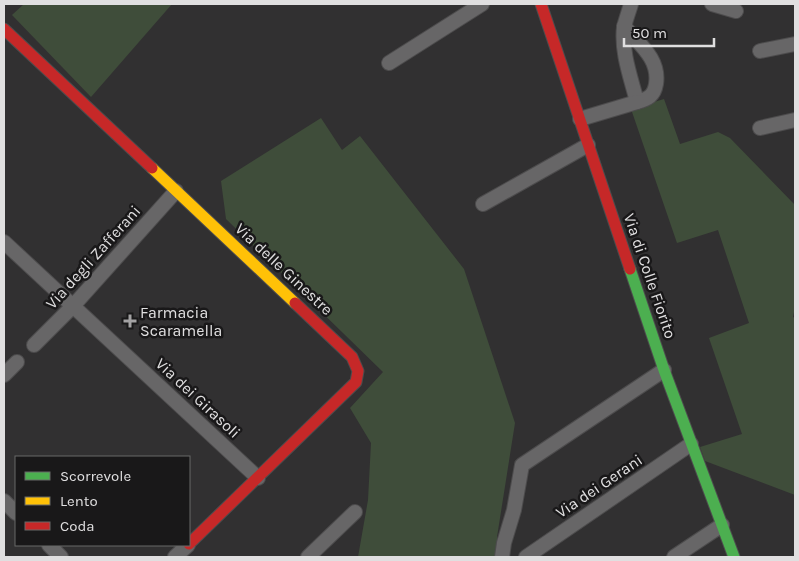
<svg xmlns="http://www.w3.org/2000/svg" width="799" height="561" font-family="Karla,sans-serif">
  <style>
    .green { fill: #3f4d3a }
    .lines { fill: none; stroke-linecap: round; stroke-linejoin: round }
    .street-casing { stroke: #4d4c4d; stroke-width: 16 }
    .fast-casing { stroke: #4d4c4d; stroke-width: 13 }
    .slow-casing { stroke: #4d4c4d; stroke-width: 13 }
    .jam-casing { stroke: #4d4c4d; stroke-width: 13 }
    .street { stroke: #676667; stroke-width: 14 }
    .fast { stroke: #4caf50; stroke-width: 11 }
    .slow { stroke: #ffc107; stroke-width: 11 }
    .jam { stroke: #c62828; stroke-width: 11 }
    .poi-dot { fill: #a3a2a3; stroke: #191819; stroke-width: 2 }
    .labels { text-anchor: middle; dominant-baseline: central; stroke-width: 5; stroke-linejoin: round; paint-order: stroke }
    .street-label { font-size: 16px; fill: #e0dfe0; stroke: #191819 }
    .poi-label { font-size: 16px; fill: #e0dfe0; stroke: #191819; text-anchor: start }
  </style>
  <rect width="100%" height="100%" fill="#313031"/>
  <!-- green -->
  <g class="green">
    <path d="M24,4h148l-81,93 -79,-82z"/>
    <path d="M664,99l16,45 38,-12 12,6 65,67v102l-2,10 2,1v177l-90,-34 -5,-14 42,-13 -33,-96 40,-15 -31,-93 -41,13 -46,-134z"/>
    <path d="M321,118l21,32 18,-14 104,133 51,154 -18,114v20h-139l10,-57 3,-57 -21,-35 33,-36 -157,-153 -5,-38z"/>
  </g>
  <g class="lines">
    <!-- street casing -->
    <g class="street-casing">
      <g id="street">
        <path d="M712,4l24,7"/>
        <path d="M624,26c15,18 36,33 32,58 -2,12 -8,15 -19,18 -6,-24 -16,-50 -13,-75 2,-8 5,-16 7,-23"/>
        <path d="M760,51l35,-7"/>
        <path d="M389,63l93,-59"/>
        <path d="M580,119l57,-17"/>
        <path d="M760,128l35,-8"/>
        <path d="M483,204l105,-59"/>
        <path d="M4,242l254,236"/>
        <path d="M34,345l39,-39 103,-115"/>
        <path d="M4,375l13,-13"/>
        <path d="M4,501l12,12"/>
        <path d="M49,545l12,12"/>
        <path d="M175,557l13,-12"/>
        <path d="M308,557l47,-45"/>
        <path d="M502,557l2,-14 10,-33 8,-45 142,-95"/>
        <path d="M526,557l165,-113"/>
        <path d="M674,557l48,-32"/>
      </g>
    </g>
    <!-- fast casing -->
    <g class="fast-casing">
      <path id="fast" d="M630,269l34,101 70,187"/>
    </g>
    <!-- slow casing -->
    <g class="slow-casing">
      <path id="slow" d="M152,168l143,135"/>
    </g>
    <!-- jam casing -->
    <g class="jam-casing">
      <g id="jam">
        <path d="M541,4l89,265"/>
        <path d="M4,29l148,139"/>
        <path d="M189,544l167,-162 2,-11 -6,-14 -57,-54"/>
      </g>
    </g>
    <!-- street -->
    <use href="#street" class="street"/>
    <!-- fast -->
    <use href="#fast" class="fast"/>
    <!-- slow -->
    <use href="#slow" class="slow"/>
    <!-- jam -->
    <use href="#jam" class="jam"/>
  </g>
  <!-- markers -->
  <path class="poi-dot" d="M127.5 313.5h5v5h5v5h-5v5h-5v-5h-5v-5h5z"/>
  <g class="labels">
    <!-- street labels -->
    <g class="street-label">
      <text transform="translate(93 257) rotate(-48)">Via degli Zafferani</text>
      <text transform="translate(284 269) rotate(43)">Via delle Ginestre</text>
      <text transform="translate(650 276) rotate(71)">Via di Colle Fiorito</text>
      <text transform="translate(198 398) rotate(43)">Via dei Girasoli</text>
      <text transform="translate(599 486) rotate(-34)">Via dei Gerani</text>
    </g>
    <!-- poi labels -->
    <g class="poi-label">
      <text x="140" y="312">Farmacia<tspan x="140" dy="18">Scaramella</tspan></text>
    </g>
  </g>
  <!-- border -->
  <rect width="799" height="561" fill="none" stroke="#e0dfe0" stroke-width="10"/>
  <!-- legend -->
  <rect x="15" y="456" width="175" height="90" fill="#191819" stroke="#696869"/>
  <rect x="25" y="472" width="25" height="8" fill="#4caf50" stroke="#696869"/>
  <text x="60" y="481" font-size="15" fill="#e0dfe0">Scorrevole</text>
  <rect x="25" y="497" width="25" height="8" fill="#ffc107" stroke="#696869"/>
  <text x="60" y="506" font-size="15" fill="#e0dfe0">Lento</text>
  <rect x="25" y="522" width="25" height="8" fill="#c62828" stroke="#696869"/>
  <text x="60" y="531" font-size="15" fill="#e0dfe0">Coda</text>
  <!-- scale -->
  <path d="M624 38v8h90v-8" fill="none" stroke="#e0dfe0" stroke-width="2.5"/>
  <text x="632" y="38" font-size="15" fill="#e0dfe0" stroke="#191819" stroke-width="4" paint-order="stroke">50 m</text>
</svg>
